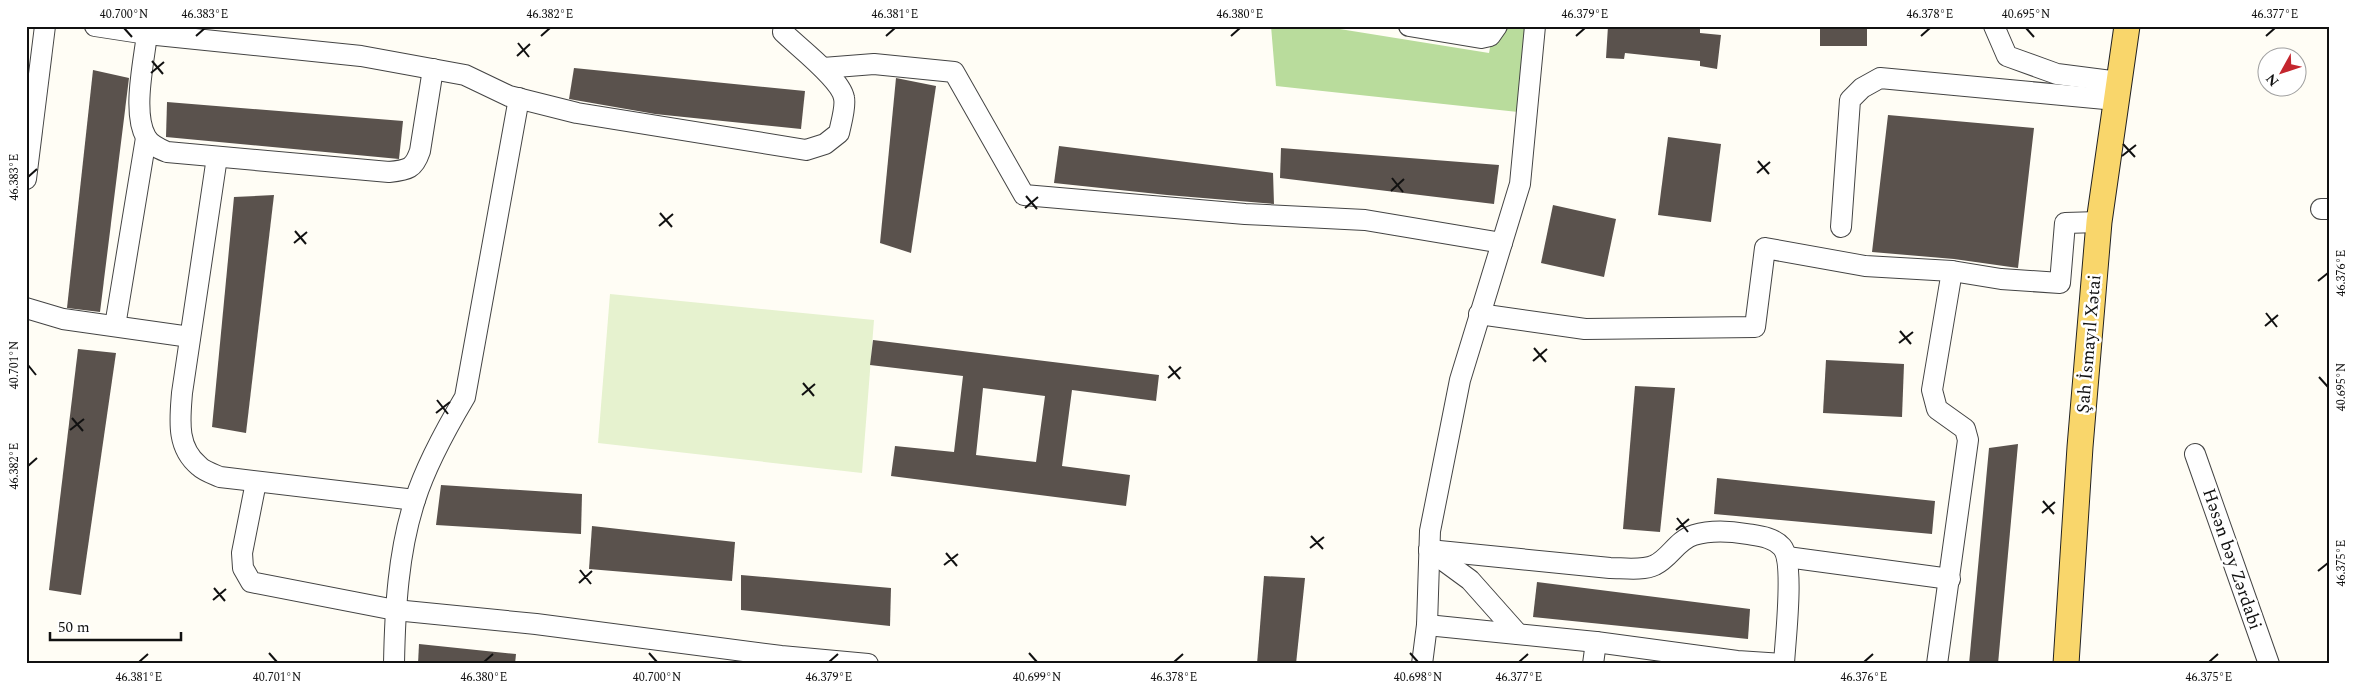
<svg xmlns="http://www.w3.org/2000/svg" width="2355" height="690" font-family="Spectral,serif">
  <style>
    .forest { fill: #b9dc9c }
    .pitch { fill: #e6f2cf }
    .building { fill: #5a524d; fill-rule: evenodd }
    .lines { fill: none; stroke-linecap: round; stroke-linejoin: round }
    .minor-casing { stroke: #444; stroke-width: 22 }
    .major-casing { stroke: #222; stroke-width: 27 }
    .minor { stroke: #fff; stroke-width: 20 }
    .major { stroke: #f9d66b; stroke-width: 25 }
    .ticks { fill: none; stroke: #111; stroke-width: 2 }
    .labels { text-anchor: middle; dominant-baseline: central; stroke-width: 5; stroke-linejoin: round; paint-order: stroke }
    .street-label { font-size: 18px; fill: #111; stroke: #fff }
    .neatline { fill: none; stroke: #111; stroke-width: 2 }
    .ticks-label { font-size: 12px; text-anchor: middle; fill: #111 }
  </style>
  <rect width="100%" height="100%" fill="#fffdf5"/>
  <!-- forest -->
  <path class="forest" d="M1271,26h50l168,27 5,-27h33l-9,86 -242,-26z"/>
  <!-- pitch -->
  <path class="pitch" d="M610,294l264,26 -12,153 -264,-30z"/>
  <!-- building -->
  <g class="building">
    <path d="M1608,26h92v7l21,2 -4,34 -17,-3v-5l-75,-8 -1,6 -18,-1z"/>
    <rect x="1820" y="26" width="47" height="20"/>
    <path d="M574,68l231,23 -4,38 -146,-15 -86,-15z"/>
    <path d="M93,70l36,8 -29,234 -33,-4z"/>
    <path d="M896,78l40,8 -25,167 -31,-10z"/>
    <path d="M167,102l236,19 -4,38 -233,-22z"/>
    <path d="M1888,115l146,13 -16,140 -64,-9 -82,-7z"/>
    <path d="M1668,137l53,7 -10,78 -53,-7z"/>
    <path d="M1059,146l214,27 1,31 -107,-9 -113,-12z"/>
    <path d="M1281,148l218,17 -5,39 -214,-26z"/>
    <path d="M274,195l-28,238 -34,-6 22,-230z"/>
    <path d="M1553,205l63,14 -12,58 -63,-14z"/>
    <path d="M873,340l286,35 -3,26 -84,-11 -10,76 68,9 -4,31 -235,-30 4,-30 59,6 9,-76 -93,-11zM983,388l62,8 -9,66 -60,-7z"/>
    <path d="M78,349l38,4 -35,242 -32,-5z"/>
    <path d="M1826,360l78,4 -2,53 -79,-4z"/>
    <path d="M1635,386l40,2 -15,144 -37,-3z"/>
    <path d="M2018,444l-20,220h-29l20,-216z"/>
    <path d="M1717,478l218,23 -3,33 -218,-20z"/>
    <path d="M441,485l141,9 -1,40 -145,-9z"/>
    <path d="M592,526l143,16 -3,39 -143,-12z"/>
    <path d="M741,575l150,13 -1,38 -149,-16z"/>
    <path d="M1264,576l41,2 -9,86h-39z"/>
    <path d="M1537,582l213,27 -2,30 -215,-22z"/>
    <path d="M419,644l97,10 -1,10h-97z"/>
  </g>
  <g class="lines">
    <!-- minor casing -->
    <g class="minor-casing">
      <g id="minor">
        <path d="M95,26l52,8 214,22 104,19 44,21 68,17 229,37 19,-6 14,-11c2,-10 7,-26 5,-35 -3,-19 -47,-52 -61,-66l1,-6"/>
        <path d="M1409,26l72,12 9,-2 7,-10"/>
        <path d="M1994,26l13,30 50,18 62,8"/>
        <path d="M147,34c-3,27 -15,79 -1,103 4,8 14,12 21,15l222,20c19,-2 25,-3 31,-21l13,-82"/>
        <path d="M823,68l51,-4 80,8 70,123 221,19 120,6 137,23"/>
        <path d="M217,157l-35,236c-2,26 -6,54 17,73 5,5 14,8 21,11l195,23"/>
        <path d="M26,179l19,-153"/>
        <path d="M2321,209h8"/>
        <path d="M1841,227l9,-127 12,-12 18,-10 236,22"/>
        <path d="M26,308l37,11 127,18"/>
        <path d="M1479,314l106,15 170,-2 10,-79 100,18 87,5 49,8 59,4 5,-60 34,-1"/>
        <path d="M115,326l31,-188"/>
        <path d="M2195,454l74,210"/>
        <path d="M256,482l-14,71 1,15 8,14 144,28 141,14 245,32 87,8"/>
        <path d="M1429,550l181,18c13,0 33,3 45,-3 15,-7 22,-25 39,-30 17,-5 35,-4 53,-1 12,2 26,3 35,13 13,15 3,95 2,117"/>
        <path d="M1429,550l41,30 48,54"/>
        <path d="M1787,557l163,22"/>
        <path d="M1427,625l169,17 141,19 46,3"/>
        <path d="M394,664c1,-54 4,-112 21,-164 11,-35 31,-71 50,-103l54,-299"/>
        <path d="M1422,664l5,-39 3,-94 30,-151 60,-196 15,-158"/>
        <path d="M1593,664l3,-22"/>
        <path d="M1937,664l31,-224 -3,-11 -28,-20 -5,-19 20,-119"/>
      </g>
    </g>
    <!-- major casing -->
    <g class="major-casing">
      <path id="major" d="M2066,664l14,-217 19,-225 28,-196"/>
    </g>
    <!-- minor -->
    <use href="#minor" class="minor"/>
    <!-- major -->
    <use href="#major" class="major"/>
  </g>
  <!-- ticks -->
  <path class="ticks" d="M124,28l8,9M2026,28l8,9M196,36l9,-8M541,36l9,-8M886,36l9,-8M1231,36l9,-8M1576,36l9,-8M1921,36l9,-8M2266,36l9,-8M518,43l11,14M517,56l13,-12M152,61l11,13M151,73l13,-11M2123,144l12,13M2122,156l14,-11M1758,161l11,13M1757,173l13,-11M28,177l9,-8M1392,178l11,14M1391,191l13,-12M1026,196l11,13M1025,208l13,-11M660,213l12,14M659,226l14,-12M295,231l11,13M294,243l13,-11M2318,281l10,-8M2266,313l11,14M2265,326l13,-11M1900,331l11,13M1899,343l14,-11M1534,348l12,14M1533,361l14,-12M28,365l8,10M1169,366l11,13M2319,377l9,10M1168,378l13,-11M803,383l11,13M802,395l13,-11M437,400l11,14M436,413l14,-11M72,418l11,13M70,430l14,-11M28,466l9,-8M2043,501l11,13M2042,513l13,-11M1677,518l11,14M1676,530l13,-11M1311,536l12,13M1310,548l14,-11M946,553l11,13M944,565l14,-11M580,570l11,14M2318,571l10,-8M579,583l13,-12M214,588l11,13M213,600l13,-11M269,653l8,9M649,653l8,9M1029,653l8,9M1410,653l8,9M139,662l9,-8M484,662l9,-8M829,662l9,-8M1174,662l9,-8M1519,662l9,-8M1864,662l9,-8M2209,662l9,-8"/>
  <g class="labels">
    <!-- street labels -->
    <g class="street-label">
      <text transform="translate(2089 344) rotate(-85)">Şah İsmayıl Xətai</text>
      <text transform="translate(2232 559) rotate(71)">Həsən bəy Zərdabi</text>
    </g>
  </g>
  <!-- border -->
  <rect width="2355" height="690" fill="none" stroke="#ffffff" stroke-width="55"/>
  <!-- north arrow -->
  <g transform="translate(2282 72) rotate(230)"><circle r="24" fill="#ffffff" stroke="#a0a0a0"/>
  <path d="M0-4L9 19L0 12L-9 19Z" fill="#c4262e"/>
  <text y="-8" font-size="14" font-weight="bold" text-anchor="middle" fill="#111111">N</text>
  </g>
  <!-- scale -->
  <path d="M50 632v8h131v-8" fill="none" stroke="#111111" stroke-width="2.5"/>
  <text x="58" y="632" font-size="15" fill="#111111" stroke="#ffffff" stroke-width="4" paint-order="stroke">50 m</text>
  <rect x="28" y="28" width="2300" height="634" class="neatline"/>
  <g class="ticks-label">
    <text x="124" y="18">40.700°N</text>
    <text x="205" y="18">46.383°E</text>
    <text x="550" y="18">46.382°E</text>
    <text x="895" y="18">46.381°E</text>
    <text x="1240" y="18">46.380°E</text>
    <text x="1585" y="18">46.379°E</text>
    <text x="1930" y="18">46.378°E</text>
    <text x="2026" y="18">40.695°N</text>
    <text x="2275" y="18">46.377°E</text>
    <text transform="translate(14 177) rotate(-90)" y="4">46.383°E</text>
    <text transform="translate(2341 273) rotate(-90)" y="4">46.376°E</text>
    <text transform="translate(14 365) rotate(-90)" y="4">40.701°N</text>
    <text transform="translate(2341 387) rotate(-90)" y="4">40.695°N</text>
    <text transform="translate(14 466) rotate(-90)" y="4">46.382°E</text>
    <text transform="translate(2341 563) rotate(-90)" y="4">46.375°E</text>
    <text x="139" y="681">46.381°E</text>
    <text x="277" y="681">40.701°N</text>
    <text x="484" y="681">46.380°E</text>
    <text x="657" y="681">40.700°N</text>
    <text x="829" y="681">46.379°E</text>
    <text x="1037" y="681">40.699°N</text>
    <text x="1174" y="681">46.378°E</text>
    <text x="1418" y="681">40.698°N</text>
    <text x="1519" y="681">46.377°E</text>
    <text x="1864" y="681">46.376°E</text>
    <text x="2209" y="681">46.375°E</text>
  </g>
</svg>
